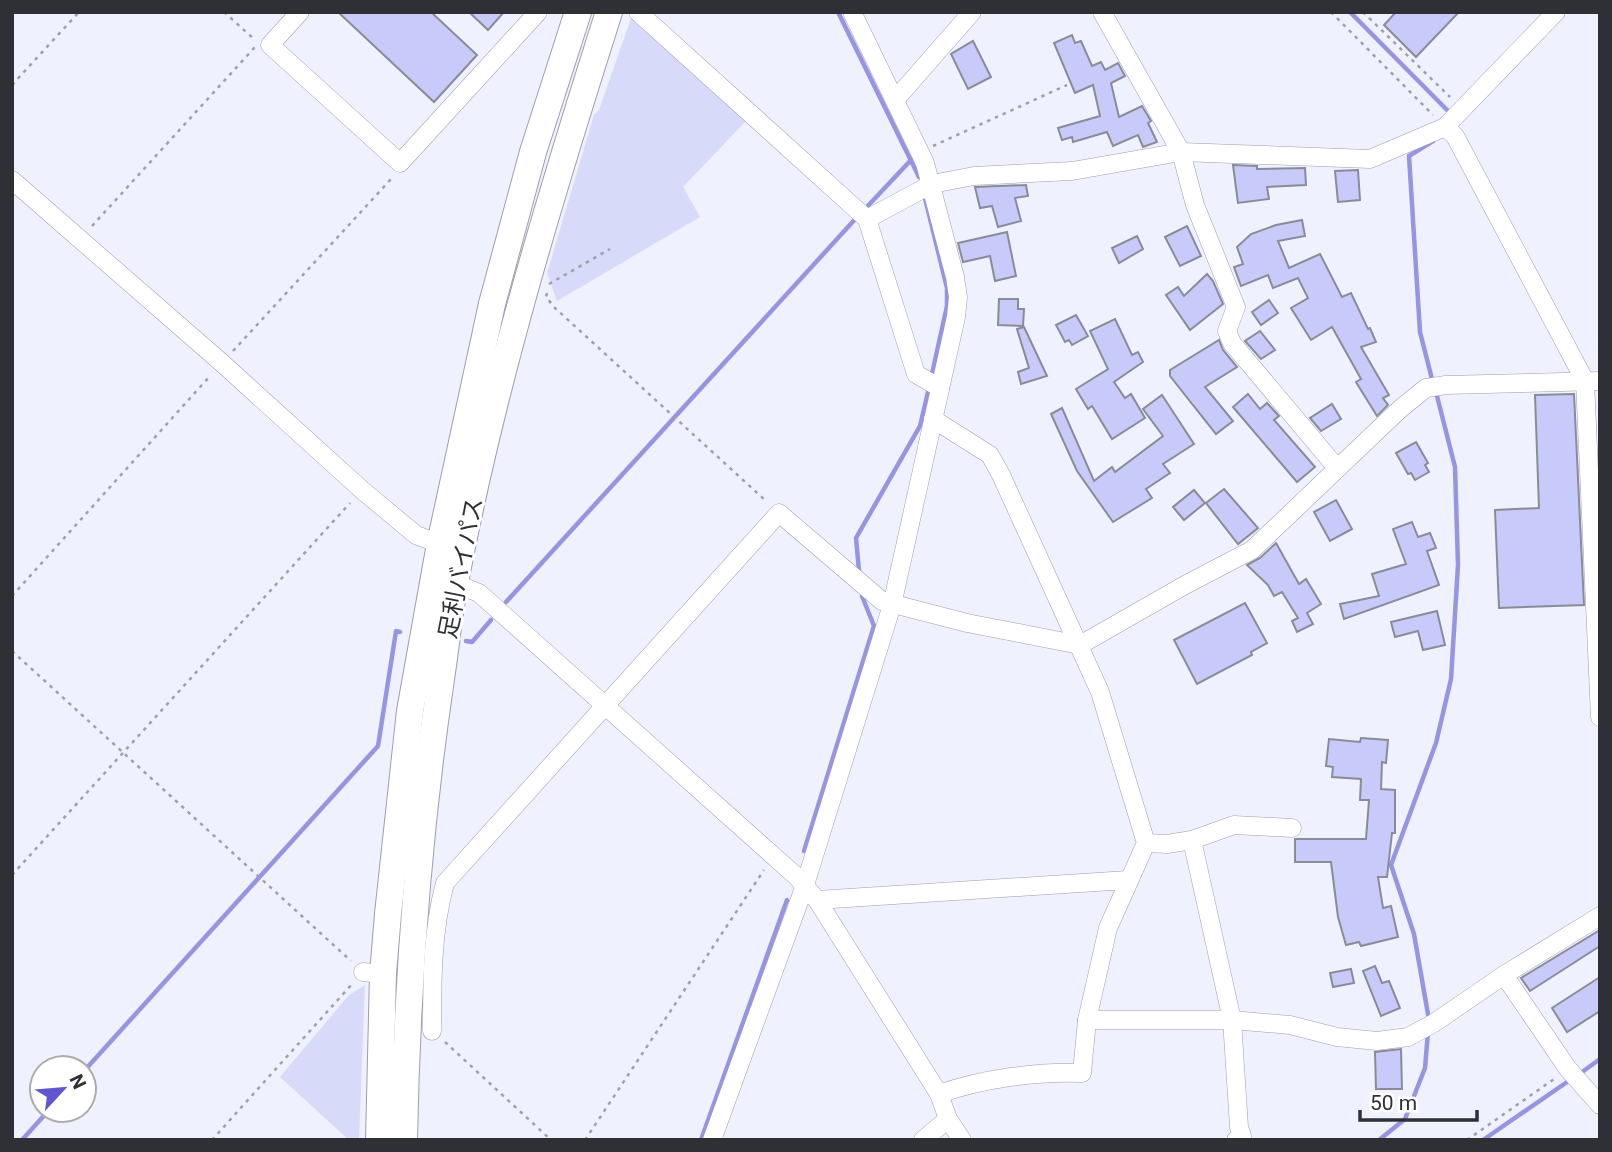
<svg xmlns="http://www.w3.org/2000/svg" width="1612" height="1152" font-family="Roboto,'Noto Sans JP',sans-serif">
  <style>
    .green { fill: #d8dafa }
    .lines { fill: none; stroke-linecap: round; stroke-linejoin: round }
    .stream { stroke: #9595e1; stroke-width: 4.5 }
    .building { fill: #c8cbfa; stroke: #8a8b99; stroke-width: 2 }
    .minor-casing { stroke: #9d9eac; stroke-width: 19 }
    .highway-casing { stroke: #9d9eac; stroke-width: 28 }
    .path { stroke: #9fa0a9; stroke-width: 2.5; stroke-dasharray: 3.5 5; stroke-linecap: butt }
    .minor { stroke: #fff; stroke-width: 18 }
    .highway { stroke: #fff; stroke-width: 26 }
    .labels { text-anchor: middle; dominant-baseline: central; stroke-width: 6; stroke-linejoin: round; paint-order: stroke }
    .street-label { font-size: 24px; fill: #2f3035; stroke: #fff }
  </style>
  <rect width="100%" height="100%" fill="#f0f1fe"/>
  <!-- green -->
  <g class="green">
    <path d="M631,18l115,103 -63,66 17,30 -143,84 -10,-28 47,-158 5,-5z"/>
    <path d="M365,985l-6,155h-10l-69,-63 69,-82z"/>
  </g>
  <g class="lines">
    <!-- stream -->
    <g class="stream">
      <path d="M838,12l81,165"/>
      <path d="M1350,12l100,101"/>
      <path d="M1433,141l-24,15 11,176 13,51"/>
      <path d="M925,198l22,90v18l-15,68"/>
      <path d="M864,210l47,-50"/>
      <path d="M859,571l-3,-33 64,-112 8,-34"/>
      <path d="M506,602l352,-386"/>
      <path d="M466,641l6,1 19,-22"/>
      <path d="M804,851l70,-225 -12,-30"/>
      <path d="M1429,1020l-15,-86 -23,-69 45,-122 15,-64 7,-114 -3,-98 -19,-75"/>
      <path d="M84,1071l294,-325 18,-115 4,1"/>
      <path d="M1578,1075l22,-16"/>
      <path d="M22,1140l27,-30"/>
      <path d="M701,1140l86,-240"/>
      <path d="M1379,1140l26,-21 20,-51 3,-36"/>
      <path d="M1483,1140l87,-60"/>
    </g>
  </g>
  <!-- building -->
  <g class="building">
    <path d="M338,12h93l46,43 -43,47z"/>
    <path d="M469,12h35l-16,18z"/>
    <path d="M1396,12h63l-43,45 -32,-32z"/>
    <path d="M1072,35l3,8 6,-2 11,25 9,-4 4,8 13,-7 7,13 -14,7 8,34 23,-11 9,15 -3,2 9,19 -14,5 -5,-12 -25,11 -6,-14 -34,10 -1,-5 -10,3 -4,-12 42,-12 -7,-31 -18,8 -21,-50z"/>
    <path d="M973,41l18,36 -23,12 -17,-35z"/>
    <path d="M1233,165l24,1v3l48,-1 1,17 -39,2 2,12 -31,4z"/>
    <path d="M1358,170l2,30 -22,2 -3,-31z"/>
    <path d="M1026,185l2,11 -13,2 6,23 -23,6 -6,-21 -12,2 -5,-21z"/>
    <path d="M1302,220l3,16 -27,5 11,27 31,-14 22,43 9,-4 17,36 2,-1 6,14 -15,5 28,48 -6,3 5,7 -11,11 -21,-34 5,-3 -29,-52 -21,13 -20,-32 17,-10 -10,-20 -25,10 -5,-13 -27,11 -7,-19 9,-3 -6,-17 14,-13 25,-9z"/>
    <path d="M1187,226l14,30 -21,10 -15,-29z"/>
    <path d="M1007,232l9,44 -21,5 -5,-25 -27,6 -5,-19z"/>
    <path d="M1137,236l6,13 -24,14 -7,-15z"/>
    <path d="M1207,274l6,7 10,23 -33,26 -24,-35 12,-8 6,9z"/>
    <path d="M999,299h19v10h6l-1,17 -25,-1z"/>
    <path d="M1269,300l9,13 -17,12 -9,-13z"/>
    <path d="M1076,315l12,21 -16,9 -3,-5 -4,2 -9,-17z"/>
    <path d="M1115,319l17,36 6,-3 5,10 -29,20 11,16 6,-4 14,24 -33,21 -20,-33 -4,3 -12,-20 32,-20 -18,-38z"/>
    <path d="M1024,327l23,49 -26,8 -3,-12 11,-4 -12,-39z"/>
    <path d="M1260,331l15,19 -14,9 -16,-18z"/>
    <path d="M1219,340l4,10 14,17 -32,20 28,34 -17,13 -46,-58v-6z"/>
    <path d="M1248,394l12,15 7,-6 12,13 -5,4 41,47 -18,15 -64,-75z"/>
    <path d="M1574,394l10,211 -85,3 -4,-98 44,-2 -4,-113z"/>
    <path d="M1162,395l32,49 -31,20 7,9 -24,16 6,9 -39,24 -36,-51 -26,-57 11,-6 32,73 18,-14 3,5 48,-36 -20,-27z"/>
    <path d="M1332,404l9,15 -20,12 -11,-13z"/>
    <path d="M1416,442l12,21 -3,2 4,7 -14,8 -4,-7 -3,1 -12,-21z"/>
    <path d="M1224,489l34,39 -20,16 -32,-41z"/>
    <path d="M1194,490l11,13 -21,17 -11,-13z"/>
    <path d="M1336,500l16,29 -22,12 -16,-29z"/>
    <path d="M1412,522l6,15 12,-4 6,15 -9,3 12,34 -95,34 -4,-15 39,-8 -7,-22 34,-10 -13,-35z"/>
    <path d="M1276,543l23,41 7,-5 15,25 -14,9 6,11 -16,8 -5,-11 6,-3 -16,-26 -8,4 -6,-11 -21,-20 13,-7z"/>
    <path d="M1245,603l22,40 -16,9 1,3 -55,29 -23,-44z"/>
    <path d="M1437,611l8,34 -22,5 -5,-19 -23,6 -4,-15z"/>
    <path d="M1361,738l27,2 -2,23 -4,-1 -1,27 14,1v43h-3l-5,44h-9l5,31 8,-2 7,31 -37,9 -2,-4 -13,3 -8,-28 -7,-55h-36v-23h71l3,-39h-9l1,-21 -29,-2 1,-10 -7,-1 3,-27 31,3z"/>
    <path d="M1600,930v16l-70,45 -9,-13z"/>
    <path d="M1375,966l7,17 7,-2 11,27 -19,8 -18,-45z"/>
    <path d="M1351,969l3,14 -21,4 -3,-14z"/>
    <path d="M1600,977v34l-33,21 -15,-24z"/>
    <path d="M1401,1049l1,40h-26l-1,-37z"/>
  </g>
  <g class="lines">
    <!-- minor casing -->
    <g class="minor-casing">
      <g id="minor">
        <path d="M300,12l-30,33 130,118 138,-151"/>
        <path d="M638,12l229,207 49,155 24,14"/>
        <path d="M1102,12l79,140 14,53 41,102 -9,24 5,12 105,125"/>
        <path d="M895,100l77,-88"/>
        <path d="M1445,127l10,9 130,245 15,336"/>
        <path d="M12,180l210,183 140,127 54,45 24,9"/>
        <path d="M867,219l65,-35 42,-8 98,-5 109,-19 189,7 75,-32 111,-115"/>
        <path d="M933,419l57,36 11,20 99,217 46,151 -38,85 -21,92 -5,53c-45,-2 -101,6 -143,21"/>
        <path d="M455,583l24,10 318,284 20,23 122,194 9,25 14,21"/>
        <path d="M1192,840l42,-15 58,3"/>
        <path d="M1146,843l21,1 25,-4 40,180 7,107 3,9 -6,4"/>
        <path d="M817,900l311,-20"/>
        <path d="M363,972l20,2"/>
        <path d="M1504,975l64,94 32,36"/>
        <path d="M1087,1020h145l58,5 47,12 40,4 31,-4 26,-14 70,-48 96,-59"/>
        <path d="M432,1031c0,-50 0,-100 13,-148l334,-370 103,88 85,22 113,22 105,-60 67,-35 148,-141 26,-21 20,-3 154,-4"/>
        <path d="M712,1140l92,-252 88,-283 64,-288 2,-20 -3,-20 -30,-114 -73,-151"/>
        <path d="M923,1140l25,-21"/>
      </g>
    </g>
    <!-- highway casing -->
    <g class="highway-casing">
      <g id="highway">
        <path d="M379,1140l4,-166 5,-60 22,-203 30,-167 52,-240 41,-152 45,-140"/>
        <path d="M404,1140c3,-156 14,-307 37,-461 5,-33 8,-65 14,-97 37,-194 94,-382 154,-570"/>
      </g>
    </g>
    <!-- path -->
    <g class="path">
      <path d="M224,12l30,27"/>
      <path d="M1331,12l102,103"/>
      <path d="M1363,12l87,85"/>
      <path d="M12,85l67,-73"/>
      <path d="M933,146l134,-61"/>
      <path d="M92,226l163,-179"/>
      <path d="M549,284l61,-35"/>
      <path d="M547,293l-1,4 9,11 211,193"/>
      <path d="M233,351l159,-173"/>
      <path d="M12,596l198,-220"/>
      <path d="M12,651l339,310"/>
      <path d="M12,875l338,-372"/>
      <path d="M445,1042l106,98"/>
      <path d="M212,1140l141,-157"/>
      <path d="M585,1140l179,-270"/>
      <path d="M1467,1140l87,-61"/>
    </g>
    <!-- minor -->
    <use href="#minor" class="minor"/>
    <!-- highway -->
    <use href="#highway" class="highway"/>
  </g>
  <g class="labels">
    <!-- street labels -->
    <g class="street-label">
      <text transform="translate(461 568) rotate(-79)">足利バイパス</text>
    </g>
  </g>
  <!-- border -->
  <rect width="1612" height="1152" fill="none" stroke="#2f3035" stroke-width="28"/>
  <!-- north arrow -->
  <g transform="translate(63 1089) rotate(64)"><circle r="33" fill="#ffffff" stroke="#acacae" stroke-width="2"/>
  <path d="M0-5L12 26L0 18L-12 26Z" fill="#6256cf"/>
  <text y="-10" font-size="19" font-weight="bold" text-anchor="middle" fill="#2f3035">N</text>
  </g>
  <!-- scale -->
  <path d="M1360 1110v10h117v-10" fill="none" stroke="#2f3035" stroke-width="3.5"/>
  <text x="1370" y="1110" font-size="21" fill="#2f3035" stroke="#ffffff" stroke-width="5" paint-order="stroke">50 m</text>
</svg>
